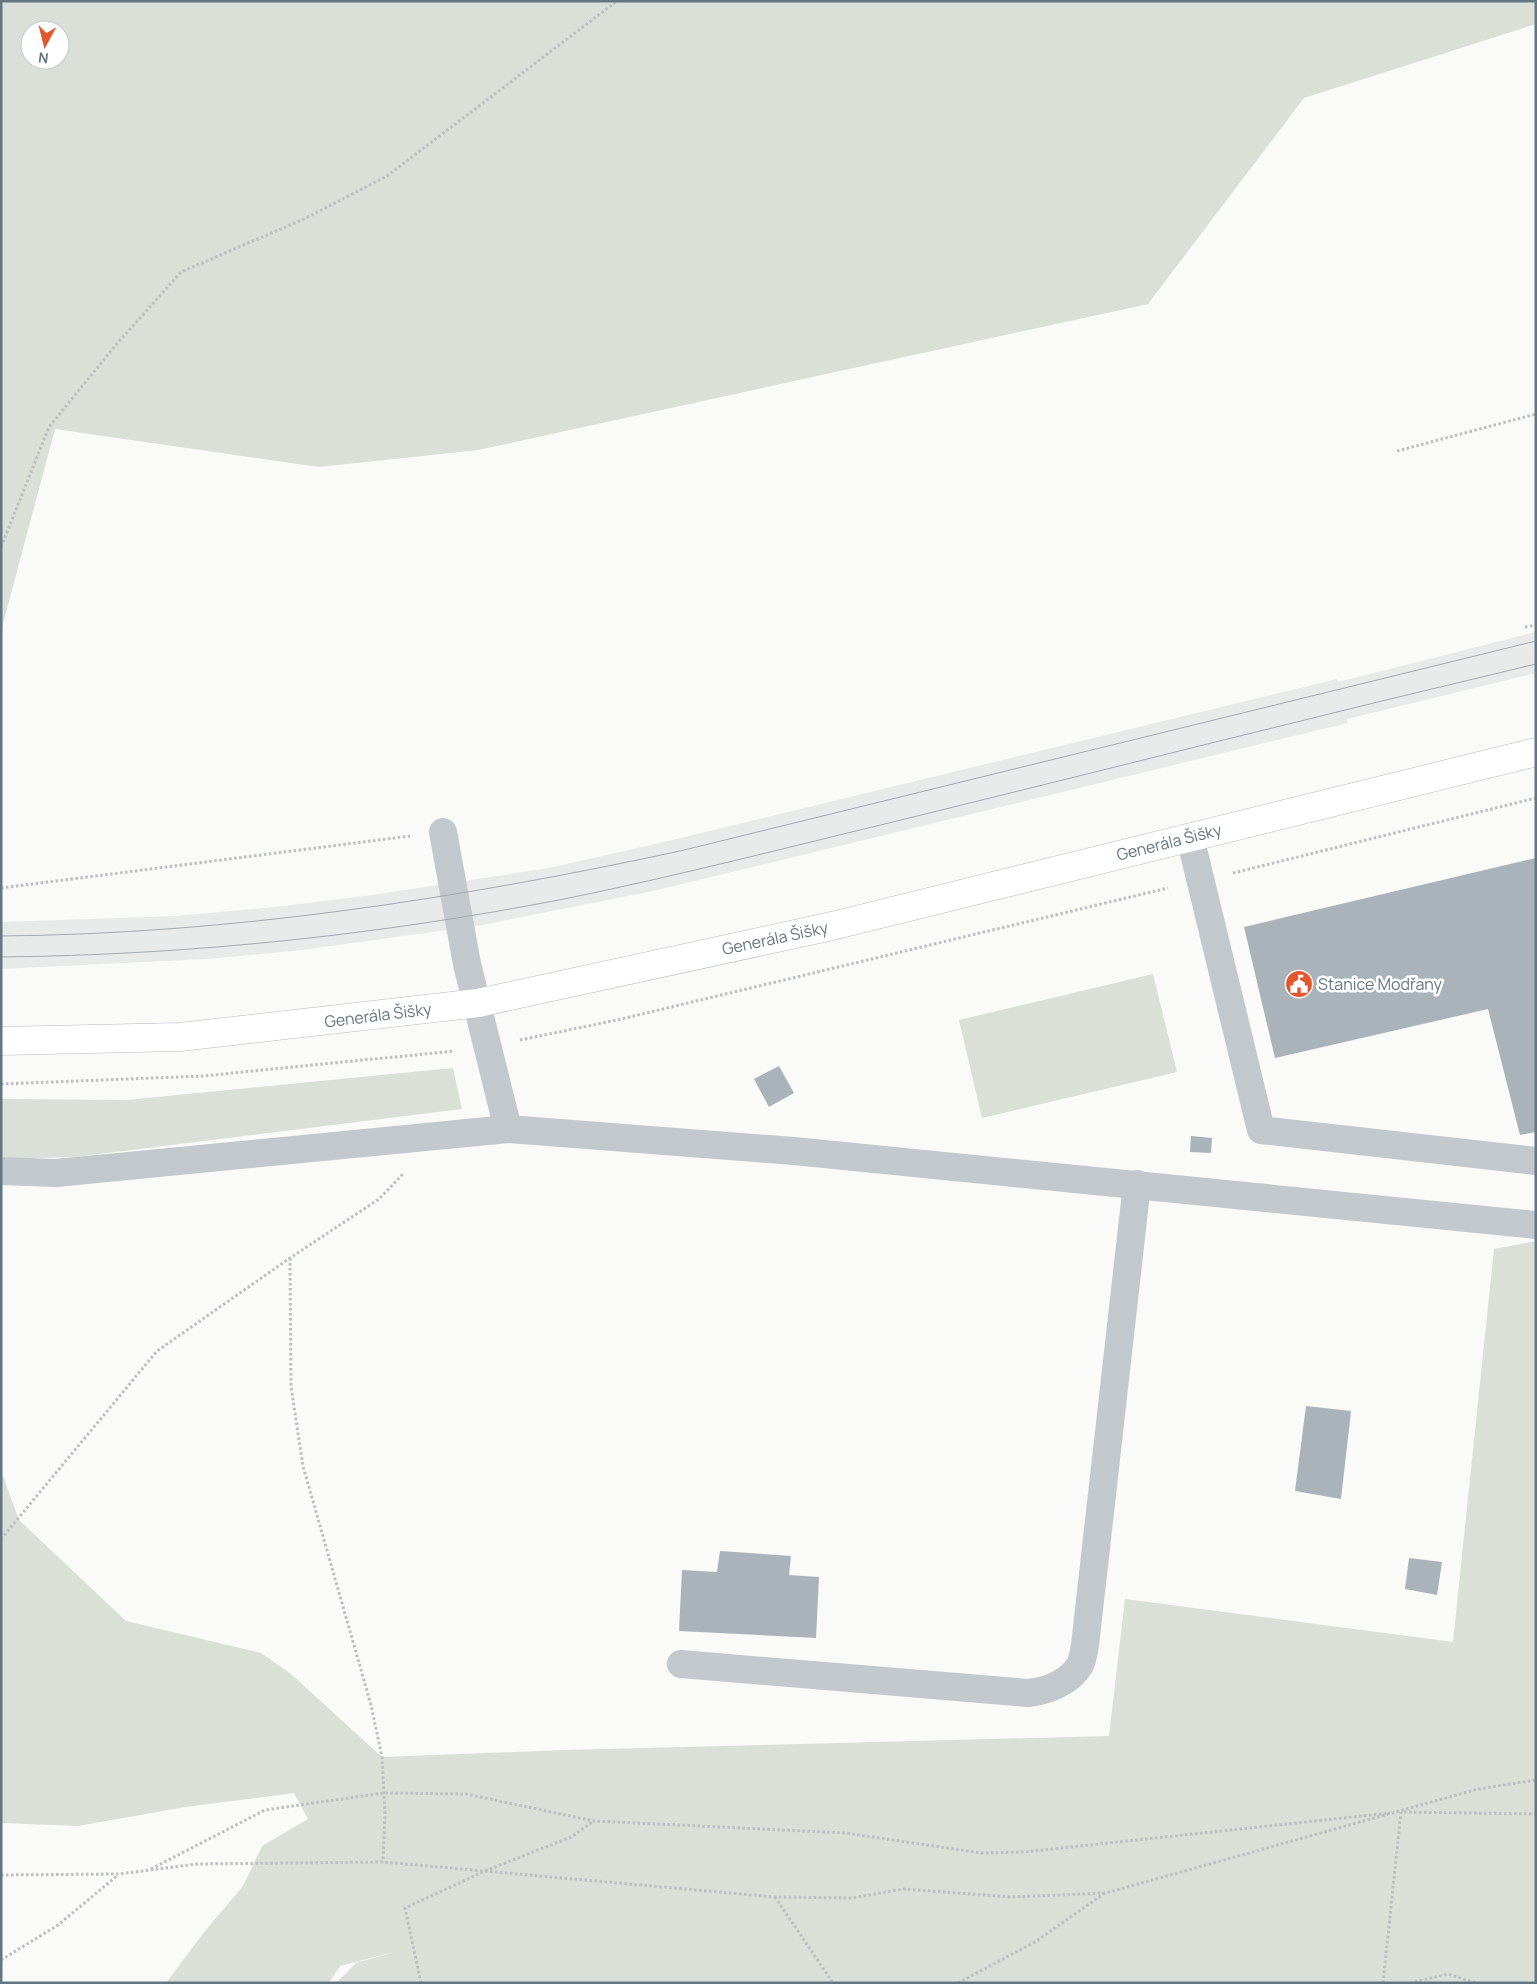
<svg xmlns="http://www.w3.org/2000/svg" width="1537" height="1984" font-family="Manrope,sans-serif">
  <style>
    .built { fill: #e8e9e9 }
    .green { fill: #dadfd7; fill-rule: evenodd }
    .building { fill: #aab3b9 }
    .lines { fill: none; stroke-linecap: round; stroke-linejoin: round }
    .major-casing { stroke: #b5babe; stroke-width: 29 }
    .path { stroke: #bbbfc2; stroke-width: 3; stroke-dasharray: 2.5 2.5; stroke-linecap: butt }
    .minor { stroke: #c3c8cc; stroke-width: 28 }
    .major { stroke: #fff; stroke-width: 28 }
    .tram { stroke: #a2aab0; stroke-width: 1 }
    .labels { text-anchor: middle; dominant-baseline: central; stroke-width: 5; stroke-linejoin: round; paint-order: stroke }
    .street-label { font-size: 16px; fill: #657683; stroke: #fff }
    .poi-label { font-size: 16px; fill: #657683; stroke: #fff; text-anchor: start }
  </style>
  <rect width="100%" height="100%" fill="#fafaf8"/>
  <!-- built -->
  <path class="built" d="M1536,632v41l-189,46 1,4 -695,168 -176,35 -183,25 -88,8 -205,10v-47l175,-6 99,-9 97,-12 177,-27 111,-25 677,-164 1,3z"/>
  <!-- green -->
  <g class="green">
    <path d="M1,1h1535v23l-232,74 -156,206 -670,146 -159,17 -264,-38 -54,202zM30,30h30v30h-30z"/>
    <path d="M1153,974l24,98 -195,46 -23,-98z"/>
    <path d="M453,1068l9,41 -386,48 -75,2v-60l126,1z"/>
    <path d="M1536,1241v742h-1200l20,-20 42,-12 -58,15 -11,17h-163l39,-52 38,-45 19,-40 46,-27 -14,-26 -109,14 -107,19 -77,-3v-352l18,49 107,101 135,32 30,21 91,83 183,-7 544,-14 16,-137 328,43 41,-393z"/>
  </g>
  <!-- building -->
  <g class="building">
    <path d="M1536,858v274l-16,3 -32,-126 -213,49 -31,-131z"/>
    <path d="M779,1066l15,27 -25,14 -15,-28z"/>
    <path d="M1191,1136l21,2 -1,15 -21,-1z"/>
    <path d="M1306,1406l45,5 -10,88 -46,-8z"/>
    <path d="M720,1551l71,5 -2,19 30,2 -3,61 -137,-7 3,-61 35,2z"/>
    <path d="M1409,1558l33,4 -5,33 -32,-6z"/>
  </g>
  <g class="lines">
    <!-- major casing -->
    <g class="major-casing">
      <path id="major" d="M1,1041l179,-4 298,-34 354,-77 704,-174"/>
    </g>
    <!-- path -->
    <g class="path">
      <path d="M1397,451l139,-37"/>
      <path d="M1,547l48,-120 66,-81 66,-74 123,-53 83,-43 230,-175"/>
      <path d="M1525,627l11,-2"/>
      <path d="M1233,873l303,-75"/>
      <path d="M1,888l409,-52"/>
      <path d="M520,1040l97,-20 551,-132"/>
      <path d="M1,1084l202,-8 251,-25"/>
      <path d="M290,1258l1,129 12,79 68,239 11,52 3,56 -2,49"/>
      <path d="M1,1539l156,-188 133,-93 89,-59 24,-25"/>
      <path d="M1404,1812l132,2"/>
      <path d="M151,1869l114,-59 119,-17 82,1 128,27 251,12 136,20 43,-1 366,-39"/>
      <path d="M1,1875l118,-1 78,-10 186,-2 392,35 77,1 51,-9 108,8 95,-4 372,-104 58,-9"/>
      <path d="M775,1897l58,86"/>
      <path d="M1,1960l57,-35 60,-50"/>
      <path d="M421,1983l-16,-75 80,-37 86,-34 23,-16"/>
      <path d="M958,1983l77,-41 70,-49"/>
      <path d="M1383,1983l18,-171"/>
      <path d="M1410,1983l38,-9 28,9"/>
    </g>
    <!-- minor -->
    <g class="minor">
      <path d="M443,832l24,132 41,165 286,22 742,74"/>
      <path d="M1190,837l71,293 275,31"/>
      <path d="M1,1171l55,2 452,-44"/>
      <path d="M681,1664l347,29c19,-2 41,-10 52,-28 3,-6 4,-14 5,-20l52,-461"/>
    </g>
    <!-- major -->
    <use href="#major" class="major"/>
    <!-- tram -->
    <g class="tram">
      <path d="M1,936c229,-2 456,-37 679,-85l856,-210"/>
      <path d="M1,957c189,-2 378,-22 563,-58 113,-23 225,-52 337,-79 212,-52 423,-106 635,-156"/>
    </g>
  </g>
  <!-- icons -->
  <defs>
    <g id="civic-disc" transform="scale(1.4375)"><circle r="9.5" fill="#e4572e" stroke="#fff"/><path d="M-.6-6.5H3V-4.5H.6V-3L4-1V1h2V6H-6V1h2V-1L-.6-3ZM-1.2 2.5V6h2.4V2.5Z" fill="#fff"/></g>
  </defs>
  <g fill-rule="evenodd">
    <use href="#civic-disc" x="1299" y="984"/>
  </g>
  <g class="labels">
    <!-- street labels -->
    <g class="street-label">
      <text transform="translate(1169 842) rotate(-14)">Generála Šišky</text>
      <text transform="translate(775 938) rotate(-12)">Generála Šišky</text>
      <text transform="translate(378 1015) rotate(-7)">Generála Šišky</text>
    </g>
    <!-- poi labels -->
    <g class="poi-label">
      <text x="1318" y="984">Stanice Modřany</text>
    </g>
  </g>
  <!-- border -->
  <rect width="1537" height="1984" fill="none" stroke="#657683" stroke-width="5"/>
  <!-- north arrow -->
  <g transform="translate(45 45) rotate(187)"><circle r="24" fill="#ffffff" stroke="#c1c8cd"/>
  <path d="M0-4L9 19L0 12L-9 19Z" fill="#e4572e"/>
  <text y="-8" font-size="14" font-weight="bold" text-anchor="middle" fill="#657683">N</text>
  </g>
</svg>
